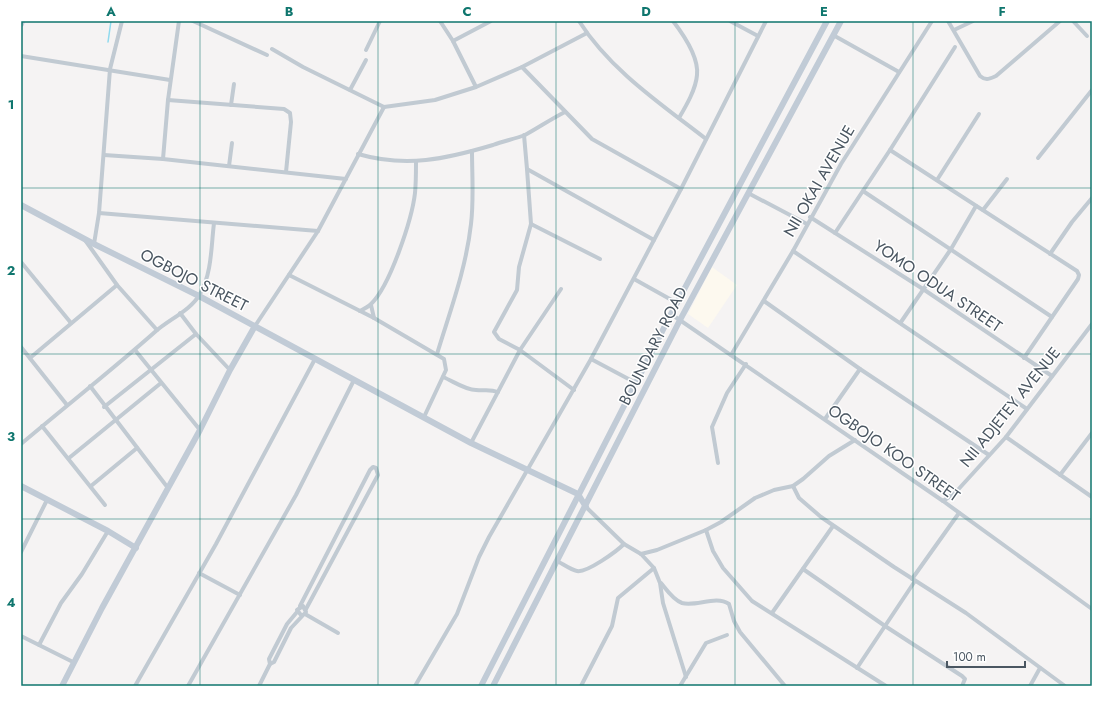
<svg xmlns="http://www.w3.org/2000/svg" width="1113" height="707" font-family="Jost,sans-serif">
  <style>
    .commercial { fill: #fdf9ef }
    .lines { fill: none; stroke-linecap: round; stroke-linejoin: round }
    .stream { stroke: #90daee; stroke-width: 1.5 }
    .street { stroke: #c1cad2; stroke-width: 4 }
    .secondary { stroke: #c1cbd6; stroke-width: 6 }
    .grid { fill: none; stroke: #0f766e; stroke-width: 1; stroke-opacity: 0.55 }
    .labels { text-anchor: middle; dominant-baseline: central; stroke-width: 3; stroke-linejoin: round; paint-order: stroke }
    .street-label { font-size: 16px; fill: #4a5661; stroke: #fff }
    .neatline { fill: none; stroke: #0f766e; stroke-width: 1.5 }
    .grid-label { font-size: 13px; text-anchor: middle; font-weight: bold; fill: #0f766e }
  </style>
  <rect width="100%" height="100%" fill="#f5f3f3"/>
  <!-- commercial -->
  <path class="commercial" d="M712,267l25,18 -29,43 -20,-14z"/>
  <g class="lines">
    <!-- stream -->
    <path class="stream" d="M108,42l3,-21"/>
    <!-- street -->
    <g class="street">
      <path d="M193,21l74,34"/>
      <path d="M440,21l13,20 23,46"/>
      <path d="M579,21c31,49 82,83 127,118"/>
      <path d="M673,21c10,13 26,36 24,54 -1,14 -11,31 -18,43"/>
      <path d="M730,21l28,15"/>
      <path d="M948,21l32,55c6,5 9,3 16,0l64,-55"/>
      <path d="M1073,21l14,15"/>
      <path d="M954,30l19,-9"/>
      <path d="M833,35l66,37"/>
      <path d="M453,41l38,-20"/>
      <path d="M272,49l31,18 81,40 51,-7 41,-13 46,-20 65,-34"/>
      <path d="M366,50l14,-29"/>
      <path d="M21,56l149,24"/>
      <path d="M522,67l70,72 89,50"/>
      <path d="M350,90l16,-30"/>
      <path d="M168,100l116,9 6,4 1,9 -5,50"/>
      <path d="M231,105l3,-21"/>
      <path d="M524,135l3,34 127,71"/>
      <path d="M890,150l187,121 2,4 -1,4 -54,79"/>
      <path d="M358,154c48,14 88,5 135,-9 10,-4 22,-6 32,-10 13,-7 26,-16 40,-23"/>
      <path d="M104,155l59,4 183,20"/>
      <path d="M1038,158l54,-68"/>
      <path d="M163,159l5,-59 11,-79"/>
      <path d="M229,166l3,-23"/>
      <path d="M527,169l4,55 -12,43 -2,23 -23,42 5,7 21,11 54,40"/>
      <path d="M937,180l42,-66"/>
      <path d="M863,191l189,126"/>
      <path d="M748,193l59,31"/>
      <path d="M983,210l24,-31"/>
      <path d="M99,213l219,18"/>
      <path d="M810,217l113,72 129,87"/>
      <path d="M531,224l69,35"/>
      <path d="M835,233l55,-83 65,-103"/>
      <path d="M85,240l32,45 40,45"/>
      <path d="M94,244l5,-31 11,-144 12,-48"/>
      <path d="M793,251l234,158"/>
      <path d="M1050,254l22,-32 20,-24"/>
      <path d="M21,262l50,61"/>
      <path d="M289,275l85,43 70,41 2,11 -22,47"/>
      <path d="M634,279l43,24"/>
      <path d="M764,301l96,68 129,86"/>
      <path d="M371,305l3,13"/>
      <path d="M360,311c4,-2 8,-4 11,-7 19,-18 41,-85 44,-111 1,-10 1,-21 1,-31"/>
      <path d="M180,313l16,21 34,36"/>
      <path d="M671,314l272,187 149,108"/>
      <path d="M901,322l50,-73 25,-43"/>
      <path d="M255,326l63,-95 66,-124"/>
      <path d="M21,347l46,58"/>
      <path d="M135,350l65,80"/>
      <path d="M437,354c13,-43 29,-85 34,-130 3,-24 1,-49 1,-73"/>
      <path d="M731,355l62,-104 48,-87 91,-143"/>
      <path d="M30,358l87,-73"/>
      <path d="M591,359l45,24"/>
      <path d="M443,377c10,4 22,13 33,13 9,1 14,-1 22,2"/>
      <path d="M90,386l78,102"/>
      <path d="M104,407l92,-73"/>
      <path d="M825,419l35,-50"/>
      <path d="M42,426l63,79"/>
      <path d="M1006,437l86,60"/>
      <path d="M471,443l49,-93 41,-61"/>
      <path d="M21,444c45,-38 91,-74 135,-113 14,-12 35,-21 44,-37 12,-21 11,-47 14,-71"/>
      <path d="M69,458l92,-75"/>
      <path d="M718,463l-6,-36 15,-34 19,-29"/>
      <path d="M1060,475l32,-42"/>
      <path d="M91,486l46,-38"/>
      <path d="M793,486l6,12 22,19 73,50 72,46 99,73"/>
      <path d="M943,501l12,-8 51,-56 86,-113"/>
      <path d="M586,507l38,37 17,10 13,14 6,15 3,20 23,74"/>
      <path d="M706,530l7,21 10,17 29,33 134,85"/>
      <path d="M21,552l26,-52"/>
      <path d="M641,554l16,-4 49,-20 15,-8 34,-24 19,-8 19,-4 10,-7 26,-23 26,-16"/>
      <path d="M557,561c6,3 14,9 20,10 10,2 40,-20 47,-27"/>
      <path d="M803,569l82,57 77,50 3,3 -3,7"/>
      <path d="M199,573l41,22"/>
      <path d="M912,579l47,-66"/>
      <path d="M661,583c5,6 12,17 21,20 14,4 34,-8 47,1l5,17 6,11 45,54"/>
      <path d="M300,606l70,-136 3,-3 3,1 2,7 -72,134"/>
      <path d="M772,613l61,-87"/>
      <path d="M305,614l33,19"/>
      <path d="M21,636l52,26"/>
      <path d="M39,645l22,-42 21,-29 26,-43"/>
      <path d="M270,664l4,-2 17,-34 15,-16 -3,-6 -6,4 4,5"/>
      <path d="M857,668l58,-87"/>
      <path d="M135,686l81,-142 99,-185"/>
      <path d="M188,686l108,-191 58,-115"/>
      <path d="M259,686l11,-22 -1,-5 18,-35 10,-12"/>
      <path d="M415,686l42,-72 22,-57 10,-20 102,-178 90,-170 85,-168"/>
      <path d="M581,686l31,-60 6,-28 36,-30"/>
      <path d="M680,686l26,-43 21,-8"/>
      <path d="M1030,686l10,-18"/>
    </g>
    <!-- secondary -->
    <g class="secondary">
      <path d="M21,24l1,-3"/>
      <path d="M21,205l73,39 105,52 272,147 107,51 8,13"/>
      <path d="M21,486l87,45 28,17"/>
      <path d="M62,686l40,-78 98,-178 30,-60 25,-44"/>
      <path d="M481,686l190,-372 156,-293"/>
      <path d="M493,686l187,-366 161,-299"/>
    </g>
  </g>
  <!-- grid -->
  <path class="grid" d="M200,21v665M378,21v665M556,21v665M735,21v665M913,21v665M21,188h1071M21,354h1071M21,519h1071"/>
  <g class="labels">
    <!-- street labels -->
    <g class="street-label">
      <text transform="translate(819 181) rotate(-60)">NII OKAI AVENUE</text>
      <text transform="translate(194 280) rotate(27)">OGBOJO STREET</text>
      <text transform="translate(938 286) rotate(34)">YOMO ODUA STREET</text>
      <text transform="translate(653 346) rotate(-63)">BOUNDARY ROAD</text>
      <text transform="translate(1010 407) rotate(-51)">NII ADJETEY AVENUE</text>
      <text transform="translate(894 453) rotate(35)">OGBOJO KOO STREET</text>
    </g>
  </g>
  <!-- border -->
  <rect width="1113" height="707" fill="none" stroke="#ffffff" stroke-width="44"/>
  <!-- scale -->
  <path d="M947 661v6h78v-6" fill="none" stroke="#4a5661" stroke-width="2"/>
  <text x="953" y="661" font-size="12" fill="#4a5661" stroke="#ffffff" stroke-width="3" paint-order="stroke">100 m</text>
  <rect x="22" y="22" width="1069" height="663" class="neatline"/>
  <g class="grid-label">
    <text x="111" y="16">A</text>
    <text x="289" y="16">B</text>
    <text x="467" y="16">C</text>
    <text x="646" y="16">D</text>
    <text x="824" y="16">E</text>
    <text x="1002" y="16">F</text>
    <text x="11" y="109">1</text>
    <text x="11" y="275">2</text>
    <text x="11" y="441">3</text>
    <text x="11" y="607">4</text>
  </g>
</svg>
